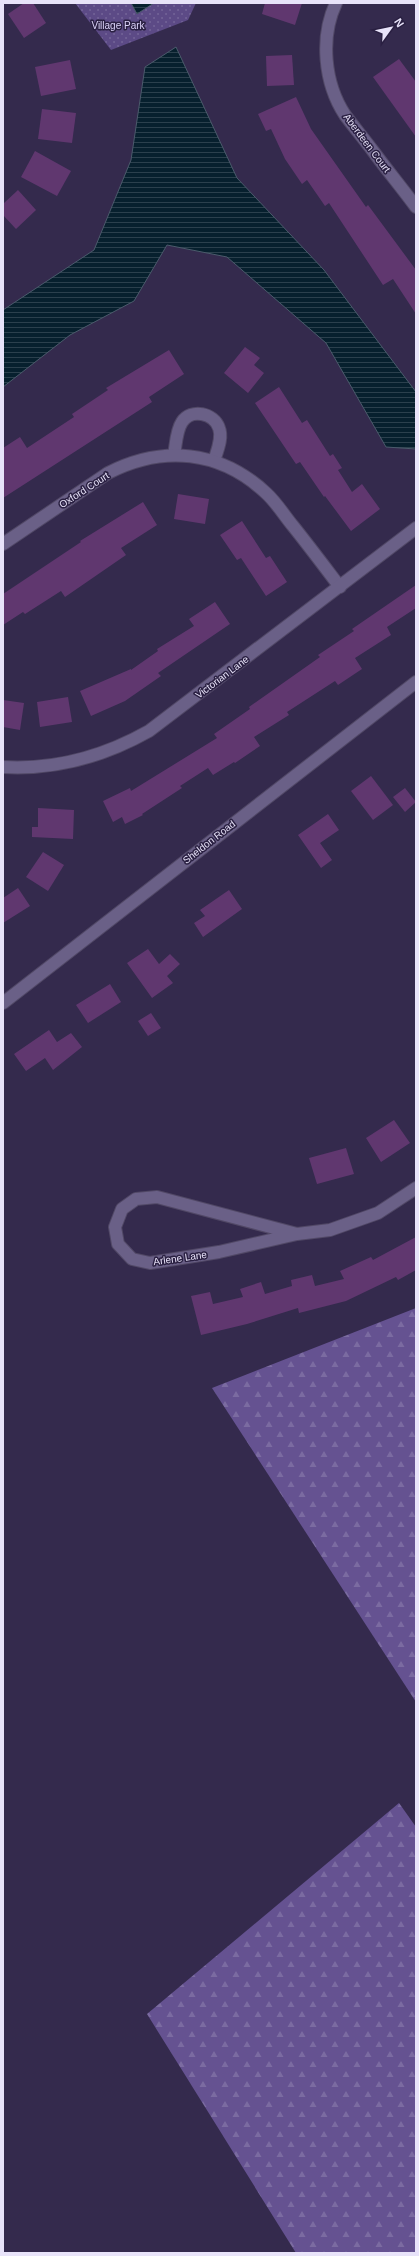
<svg xmlns="http://www.w3.org/2000/svg" width="419" height="2256" font-family="Helvetica,sans-serif">
  <style>
    .green { fill: url(#green-dots) }
    .forest { fill: url(#forest-firs) }
    .water { fill: url(#water-rules); stroke: #4a5a6b }
    .building { fill: #60376f }
    .lines { fill: none; stroke-linecap: round; stroke-linejoin: round }
    .street-casing { stroke: #514866; stroke-width: 14 }
    .street { stroke: #6a6087; stroke-width: 12 }
    .labels { text-anchor: middle; dominant-baseline: central; stroke-width: 3; stroke-linejoin: round; paint-order: stroke }
    .park-label { font-size: 10px; fill: #dcd3f9; stroke: #2a2042 }
    .street-label { font-size: 10px; fill: #e8e3f9; stroke: #2a2042 }
  </style>
  <defs>
    <pattern id="green-dots" width="8" height="8" patternUnits="userSpaceOnUse"><rect width="8" height="8" fill="#5c4a86"/><path d="M2 2h.1M6 6h.1" fill="none" stroke="#736498" stroke-width="1.8" stroke-linecap="round"/></pattern>
    <pattern id="forest-firs" width="22" height="20" patternUnits="userSpaceOnUse"><rect width="22" height="20" fill="#655291"/><path d="M5 1l3.5 6h-7zM16 11l3.5 6h-7z" fill="#7b6ba1"/></pattern>
    <pattern id="water-rules" width="6" height="5" patternUnits="userSpaceOnUse"><rect width="6" height="5" fill="#07202e"/><path d="M0 2.5h6" fill="none" stroke="#2b404d"/></pattern>
  </defs>
  <rect width="100%" height="100%" fill="#342a4d"/>
  <!-- green -->
  <path class="green" d="M75,3h121l-8,17 -77,30z"/>
  <!-- forest -->
  <g class="forest">
    <path d="M416,1308v394l-204,-314z"/>
    <path d="M399,1803l17,24v426h-120l-149,-239z"/>
  </g>
  <!-- water -->
  <g class="water">
    <path d="M131,3h23l-17,11z"/>
    <path d="M176,47l61,131 87,92 92,122v57l-30,-2 -60,-104 -99,-86 -60,-12 -33,56 -64,34 -67,52v-77l91,-60 37,-90 14,-93z"/>
  </g>
  <!-- building -->
  <g class="building">
    <path d="M24,3h9l13,20 -22,15 -16,-24z"/>
    <path d="M265,3h37l-7,22 -33,-11z"/>
    <path d="M292,55l2,30 -27,1 -1,-30z"/>
    <path d="M399,59l17,23v55l-43,-60z"/>
    <path d="M70,60l6,29 -35,7 -6,-29z"/>
    <path d="M296,97l15,32 55,78 2,-2 48,65v44l-23,-35 -10,6 -54,-82 -4,3 -18,-26 -5,4 -17,-25 -14,-30 -5,2 -8,-17z"/>
    <path d="M42,109l34,4 -4,30 -34,-4z"/>
    <path d="M35,151l36,20 -14,25 -36,-19z"/>
    <path d="M18,190l18,20 -20,19 -13,-14v-11z"/>
    <path d="M245,347l15,11 -6,7 10,8 -16,20 -24,-20z"/>
    <path d="M169,350l15,24 -35,23 3,5 -149,96v-50l17,-11 7,11 47,-31 -2,-3 36,-24 -2,-2z"/>
    <path d="M279,387l23,36 5,-3 23,36 3,-2 9,14 -4,2 14,22 10,-8 18,25 -29,22 -26,-35 -1,1 -24,-35 -4,2 -41,-61z"/>
    <path d="M178,494l31,5 -4,25 -31,-5z"/>
    <path d="M143,502l14,23 -36,23 5,7 -61,42 -4,-6 -36,23 -2,-2 -20,13v-31l78,-52 -1,-1z"/>
    <path d="M242,521l24,37 4,-2 17,26 -21,14 -25,-38 -4,2 -17,-25z"/>
    <path d="M416,585v23l-29,19 4,8 -36,23 7,11 -24,16 -3,-4 -48,31 2,3 -35,22 6,9 -25,17 -1,-1 -21,13 -5,-7 -28,18 2,2 -40,26 1,1 -18,9 -3,-7 -9,5 -10,-21 27,-13 1,3 86,-53 -3,-4 36,-25 -1,-2 71,-50 -2,-2 36,-24 -2,-2z"/>
    <path d="M215,602l15,22 -72,49 3,3 -36,25 -34,15 -11,-25 51,-22v1l27,-19 -1,-2 37,-23 -5,-7z"/>
    <path d="M68,697l4,25 -32,5 -3,-25z"/>
    <path d="M3,700l21,3 -4,27 -17,-3z"/>
    <path d="M371,776l22,29 -20,15 -22,-29z"/>
    <path d="M405,788l11,14 -11,10 -12,-15z"/>
    <path d="M38,808l36,2 -1,29 -41,-2v-10h6z"/>
    <path d="M328,814l11,16 -19,13 12,17 -11,8 -23,-33z"/>
    <path d="M43,852l21,13 -16,26 -22,-14z"/>
    <path d="M18,888l12,18 -27,17v-25z"/>
    <path d="M229,890l13,19 -39,28 -9,-14 11,-7 -5,-6z"/>
    <path d="M148,949l11,15 11,-10 10,10 -13,12 6,7 -21,15 -25,-35z"/>
    <path d="M110,984l11,18 -33,21 -12,-18z"/>
    <path d="M151,1013l10,15 -13,8 -10,-15z"/>
    <path d="M49,1030l8,12 14,-9 11,14 -29,23 -8,-12 -19,13 -12,-17z"/>
    <path d="M394,1120l16,23 -29,19 -15,-24z"/>
    <path d="M346,1148l8,26 -37,10 -8,-26z"/>
    <path d="M416,1237v33l-18,10 -2,-3 -50,24 -47,12 -1,-5 -51,16 -46,11 -10,-39 19,-4 3,12 30,-7 -3,-8 21,-7 4,12 27,-8 -1,-6 21,-5 3,11 29,-7 -4,-8 31,-14 2,3z"/>
  </g>
  <g class="lines">
    <!-- street casing -->
    <g class="street-casing">
      <g id="street">
        <path d="M336,3c-16,34 -12,80 9,112 9,12 19,24 28,36 14,19 29,37 43,56"/>
        <path d="M174,455c2,-10 2,-24 8,-33 9,-14 32,-9 37,6 4,10 -2,23 -5,33"/>
        <path d="M3,544l105,-71c55,-28 112,-23 158,20 10,9 18,22 27,33 16,20 31,40 47,61"/>
        <path d="M3,767c52,3 100,-10 146,-36l267,-203"/>
        <path d="M3,1003l413,-321"/>
        <path d="M297,1234l-140,-37 -21,2 -14,10 -7,18 3,17 14,15 18,4 69,-11 78,-18 33,-4 48,-17 38,-25"/>
      </g>
    </g>
    <!-- street -->
    <use href="#street" class="street"/>
  </g>
  <g class="labels">
    <!-- park labels -->
    <g class="park-label">
      <text x="118" y="25">Village Park</text>
    </g>
    <!-- street labels -->
    <g class="street-label">
      <text transform="translate(367 143) rotate(53)">Aberdeen Court</text>
      <text transform="translate(84 490) rotate(-33)">Oxford Court</text>
      <text transform="translate(222 677) rotate(-37)">Victorian Lane</text>
      <text transform="translate(209 842) rotate(-38)">Sheldon Road</text>
      <text transform="translate(180 1258) rotate(-8)">Arlene Lane</text>
    </g>
  </g>
  <!-- border -->
  <rect width="419" height="2256" fill="none" stroke="#e8e3f9" stroke-width="8"/>
  <!-- north arrow -->
  <g transform="translate(391 28) rotate(57)" stroke="#2a2042" stroke-width="3" paint-order="stroke">
  <path d="M0-3L7 15L0 10L-7 15Z" fill="#e8e3f9"/>
  <text y="-6" font-size="11" font-weight="bold" text-anchor="middle" fill="#e8e3f9">N</text>
  </g>
</svg>
